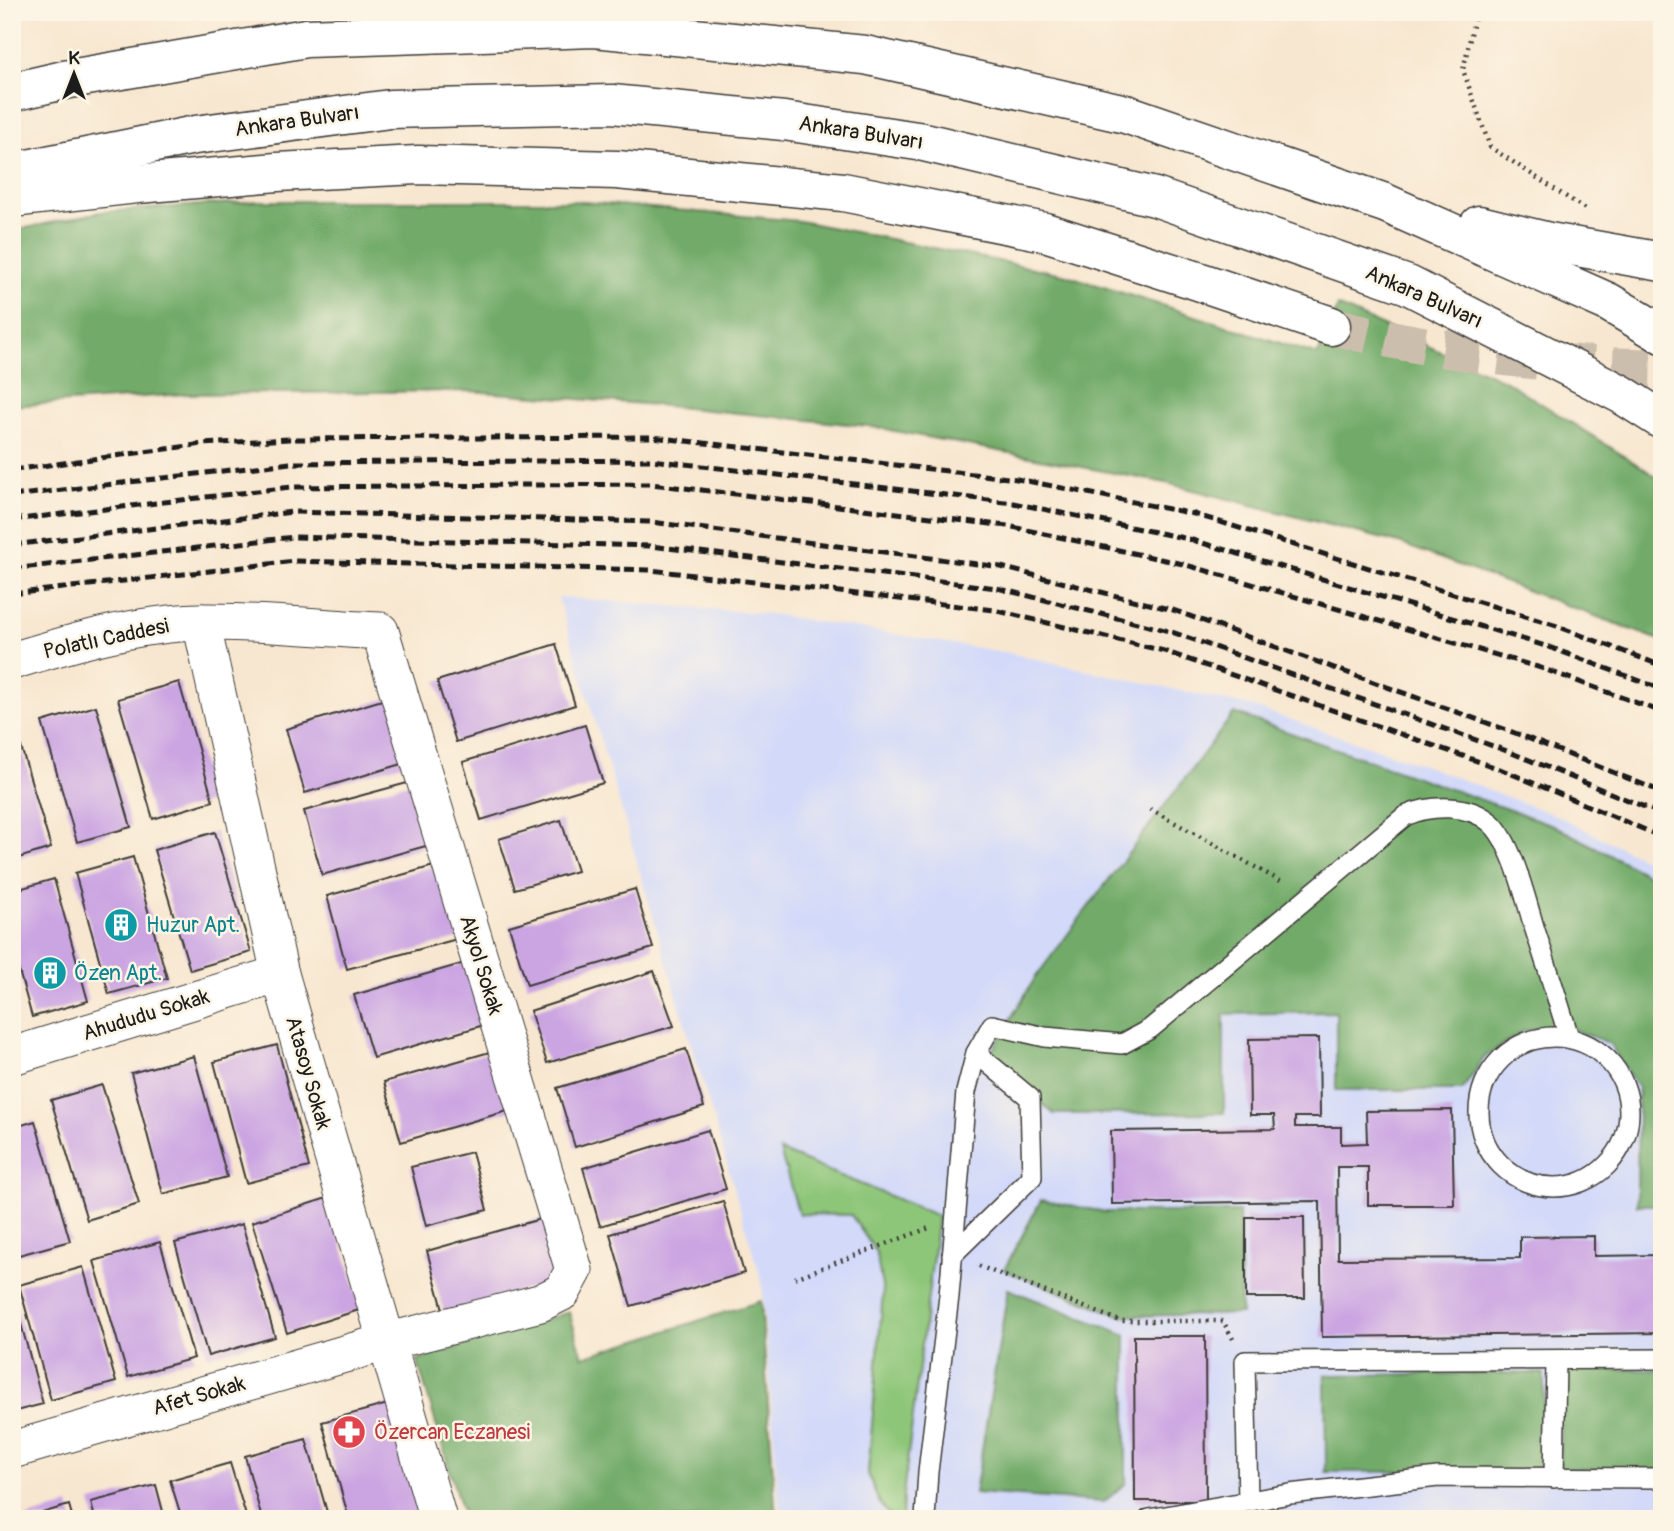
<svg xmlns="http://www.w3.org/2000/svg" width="1674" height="1531" font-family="Pangolin,sans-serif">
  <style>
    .built { fill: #d2d9f9 }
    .green { fill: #8ec679; stroke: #55714a; stroke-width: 2 }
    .forest { fill: #72ab69; stroke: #476442; stroke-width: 2 }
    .building { fill: #cba5e2 }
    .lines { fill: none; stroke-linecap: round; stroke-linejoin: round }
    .primary-tunnel { stroke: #ccbeac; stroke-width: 38; stroke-dasharray: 38 19; stroke-linecap: butt }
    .service-casing { stroke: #3d3a37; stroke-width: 22 }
    .minor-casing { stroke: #3d3a37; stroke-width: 39 }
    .primary-casing { stroke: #3d3a37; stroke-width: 41 }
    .path { stroke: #3d3a37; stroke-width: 4.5; stroke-dasharray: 2 5; stroke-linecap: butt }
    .service { stroke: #fff; stroke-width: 19 }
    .minor { stroke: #fff; stroke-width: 37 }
    .primary { stroke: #fff; stroke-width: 38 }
    .rail { stroke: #1c1c1c; stroke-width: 5; stroke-dasharray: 10 5; stroke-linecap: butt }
    .labels { text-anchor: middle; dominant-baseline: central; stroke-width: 5; stroke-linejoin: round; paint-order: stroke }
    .street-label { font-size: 21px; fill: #1c1c1c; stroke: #fcf5e5 }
    .culture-label { font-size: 21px; fill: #0d838f; stroke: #fcf5e5; text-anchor: start }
    .health-label { font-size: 21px; fill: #be3a42; stroke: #fcf5e5; text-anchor: start }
  </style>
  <rect width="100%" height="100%" fill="#fcf5e5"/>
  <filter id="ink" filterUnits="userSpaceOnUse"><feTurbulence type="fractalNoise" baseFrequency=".0143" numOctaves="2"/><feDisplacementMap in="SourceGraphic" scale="14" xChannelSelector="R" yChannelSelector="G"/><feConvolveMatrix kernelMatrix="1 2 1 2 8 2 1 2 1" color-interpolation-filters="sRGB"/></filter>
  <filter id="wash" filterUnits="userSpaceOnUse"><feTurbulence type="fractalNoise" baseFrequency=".00686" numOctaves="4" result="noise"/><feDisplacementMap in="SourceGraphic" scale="28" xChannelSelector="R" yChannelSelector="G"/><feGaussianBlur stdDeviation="1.57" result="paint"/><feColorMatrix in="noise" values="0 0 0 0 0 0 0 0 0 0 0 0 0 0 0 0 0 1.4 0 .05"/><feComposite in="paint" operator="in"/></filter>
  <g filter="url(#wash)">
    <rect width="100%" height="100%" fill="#f8e7d0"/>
    <!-- built -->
    <path class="built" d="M558,597l212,17 239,39 241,53 165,56 145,55 102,51v651h-882l-18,-237z"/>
    <!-- green -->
    <path class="green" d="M780,1151l158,65 -35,279 -1,24c-21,0 -28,-30 -34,-46l15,-181 -7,-40 -25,-37 -52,-1z"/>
    <!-- forest -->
    <g class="forest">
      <path d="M258,201h315l227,20 263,53 255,81 20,-49 166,74 158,100v161l-263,-98 -233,-60 -298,-57 -212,-21 -188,-14 -282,3 -174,12v-175l88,-19z"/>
      <path d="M1234,713l319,112 109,57v323h-25l1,-117 -29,-45 -48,-18 -37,6 -39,26 -23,33h-126v-78l-112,2v99l-170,1 -66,-57 47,-79z"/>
      <path d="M1041,1200l64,12h134l2,102 -120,2 -117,-46z"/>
      <path d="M1008,1289l118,46v148l-22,19 -129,-9z"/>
      <path d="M761,1301l15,218h-312l-47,-159 152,-48 14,45z"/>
      <path d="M1561,1369l101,1v100l-102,-1z"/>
      <path d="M1544,1373v98l-218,1 -1,-97z"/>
    </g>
    <g id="blocks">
      <!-- building -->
      <g class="building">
        <path d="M556,644l19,61 -119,37 -19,-61z"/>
        <path d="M179,682l34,119 -60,18 -35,-120z"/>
        <path d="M392,697l20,64 -107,32 -19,-64z"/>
        <path d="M96,706l35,121 -54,15 -35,-120z"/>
        <path d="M585,725l18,58 -122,37 -18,-58z"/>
        <path d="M16,730l35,118 -39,12v-128z"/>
        <path d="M422,779l18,63 -118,33 -18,-64z"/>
        <path d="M561,820l16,51 -62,18 -16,-50z"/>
        <path d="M215,832l36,120 -61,18 -36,-120z"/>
        <path d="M133,857l34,121 -58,16 -34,-121z"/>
        <path d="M448,862l20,74 -121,33 -20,-73z"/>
        <path d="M54,879l34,122 -56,16 -20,-71v-55z"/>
        <path d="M635,889l18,59 -126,37 -18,-59z"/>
        <path d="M475,960l19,62 -121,36 -19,-63z"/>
        <path d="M654,971l20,55 -127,37 -17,-52z"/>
        <path d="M1319,1038l1,79h-25v10h46v17l26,-1 -1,-32 86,-1 2,95h-86v-38h-31l1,92 182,-1v-21l74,-1v20l68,-1v78l-340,4 -2,-136 -208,3 -1,-73 164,-2 -1,-14h-24l-1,-76z"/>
        <path d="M277,1045l32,122 -63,16 -32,-121z"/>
        <path d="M504,1048l17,59 -120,35 -17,-60z"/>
        <path d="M686,1049l18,58 -129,40 -18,-59z"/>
        <path d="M194,1056l33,121 -64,17 -32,-121z"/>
        <path d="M102,1085l37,119 -52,16 -36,-120z"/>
        <path d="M35,1121l35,120 -51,14 -7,-21v-106z"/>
        <path d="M708,1130l18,59 -126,37 -17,-58z"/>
        <path d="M472,1152l15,58 -61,16 -15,-59z"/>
        <path d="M327,1198l35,111 -75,24 -35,-111z"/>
        <path d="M723,1201l21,72 -113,33 -21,-72z"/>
        <path d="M551,1216l18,61 -125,36 -17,-62z"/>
        <path d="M1246,1217h58l1,81h-59z"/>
        <path d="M242,1224l33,113 -67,19 -33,-113z"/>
        <path d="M160,1242l34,116 -66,19 -34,-116z"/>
        <path d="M83,1267l33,115 -65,18 -32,-115z"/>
        <path d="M12,1291l31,113 -31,8z"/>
        <path d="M1134,1336h71l1,165h-71z"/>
        <path d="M399,1401l28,118h-78l-27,-97z"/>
        <path d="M306,1439l23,80h-67l-17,-63z"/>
        <path d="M230,1463l17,56h-65l-12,-39z"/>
        <path d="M156,1485l9,34h-70l-4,-17z"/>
        <path d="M69,1505l4,14h-47l-1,-1z"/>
      </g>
    </g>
  </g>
  <g filter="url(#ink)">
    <use href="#blocks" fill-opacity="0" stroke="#3d3a37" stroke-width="2"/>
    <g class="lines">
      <!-- primary-tunnel -->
      <path class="primary-tunnel" d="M1331,326c111,27 216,39 331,42"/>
      <!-- service casing -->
      <g class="service-casing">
        <g id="service">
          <circle cx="1554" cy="1112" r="75"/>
          <path d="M952,1255l80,-78 -2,-79 -54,-45"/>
          <path d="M1554,1478l2,-118"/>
          <path d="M1248,1501l-3,-140 417,-2"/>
          <path d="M925,1519l3,-47 21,-176 17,-204 10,-39 16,-28 53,12 77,7 28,-15 255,-213c25,-11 63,-13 86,7 22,20 35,78 44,107 12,36 23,71 34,107"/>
          <path d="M1149,1519l141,-25 148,-17 224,1"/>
        </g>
      </g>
      <!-- minor casing -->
      <g class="minor-casing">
        <g id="minor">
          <path d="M201,622l79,352 158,545"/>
          <path d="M12,661c62,-19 126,-38 190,-39 59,-1 119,6 178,9l194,639 -12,22 -22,11 -154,39 -374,108"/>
          <path d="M12,1056l268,-82"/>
        </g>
      </g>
      <!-- primary casing -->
      <g class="primary-casing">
        <g id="primary">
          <path d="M12,92l52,-12 242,-42 288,-10 271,27 261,59 259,89 223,99 54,32"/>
          <path d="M12,172l183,-37 195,-26 222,-5 172,17 140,21 231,55 253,88 213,109 41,26"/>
          <path d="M12,198l125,-14 140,-12 141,-7 199,5 226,22 202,40 153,49 133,45"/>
          <path d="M1479,225l70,17 113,20"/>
        </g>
      </g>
      <!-- path -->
      <g class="path">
        <path d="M1476,12l-13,58 27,77 95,62"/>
        <path d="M1150,809l134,74"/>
        <path d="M979,1266l141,55h103l10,18"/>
        <path d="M795,1278l134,-50"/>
      </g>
      <!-- service -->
      <use href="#service" class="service"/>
      <!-- minor -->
      <use href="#minor" class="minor"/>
      <!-- primary -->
      <use href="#primary" class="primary"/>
      <!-- rail -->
      <g class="rail">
        <path d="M12,470l191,-26 86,-5 363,-2 365,42 177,35 363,112 105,40"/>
        <path d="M12,496l278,-33 362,-3 361,43 176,36 360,108 113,42"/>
        <path d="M12,520l279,-33 360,-3 357,42 175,38 358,104 121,44"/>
        <path d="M12,545l281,-33 358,10 350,45 172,43 342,123 147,59"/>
        <path d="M12,569l282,-32 357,9 346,42 172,43 338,120 155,63"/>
        <path d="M12,594l283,-33 356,9 343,40 170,41 336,118 162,68"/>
      </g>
    </g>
  </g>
  <!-- icons -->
  <defs>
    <g id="building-disc" transform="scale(1.75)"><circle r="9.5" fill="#0f9aa8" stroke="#fcf5e5"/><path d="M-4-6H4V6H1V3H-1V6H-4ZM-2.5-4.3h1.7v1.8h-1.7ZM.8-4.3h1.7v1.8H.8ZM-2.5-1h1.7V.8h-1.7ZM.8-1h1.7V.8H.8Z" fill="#fff"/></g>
    <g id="pharmacy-disc" transform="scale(1.75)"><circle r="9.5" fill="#e0444e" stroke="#fcf5e5"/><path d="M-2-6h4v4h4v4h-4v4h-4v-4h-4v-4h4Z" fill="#fff"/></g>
  </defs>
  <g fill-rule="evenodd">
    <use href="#building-disc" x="121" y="925"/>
    <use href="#building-disc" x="50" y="973"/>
    <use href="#pharmacy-disc" x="349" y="1432"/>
  </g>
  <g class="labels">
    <!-- street labels -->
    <g class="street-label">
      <text transform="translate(297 121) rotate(-8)">Ankara Bulvarı</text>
      <text transform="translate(861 133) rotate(9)">Ankara Bulvarı</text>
      <text transform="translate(1424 297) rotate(24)">Ankara Bulvarı</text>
      <text transform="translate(106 639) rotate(-12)">Polatlı Caddesi</text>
      <text transform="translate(481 965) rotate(73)">Akyol Sokak</text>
      <text transform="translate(146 1015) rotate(-17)">Ahududu Sokak</text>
      <text transform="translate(308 1073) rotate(74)">Atasoy Sokak</text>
      <text transform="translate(199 1396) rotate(-16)">Afet Sokak</text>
    </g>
    <!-- culture labels -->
    <g class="culture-label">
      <text x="146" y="925">Huzur Apt.</text>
      <text x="74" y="973">Özen Apt.</text>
    </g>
    <!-- health labels -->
    <g class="health-label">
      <text x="374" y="1432">Özercan Eczanesi</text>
    </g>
  </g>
  <!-- margin -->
  <rect width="1674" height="1531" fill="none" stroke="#fcf5e5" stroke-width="42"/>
  <!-- north arrow -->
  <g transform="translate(74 74)" stroke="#fcf5e5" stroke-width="5" paint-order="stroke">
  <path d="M0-5L12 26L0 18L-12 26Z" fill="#1c1c1c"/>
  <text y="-10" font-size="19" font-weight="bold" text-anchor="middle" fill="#1c1c1c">K</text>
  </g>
</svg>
